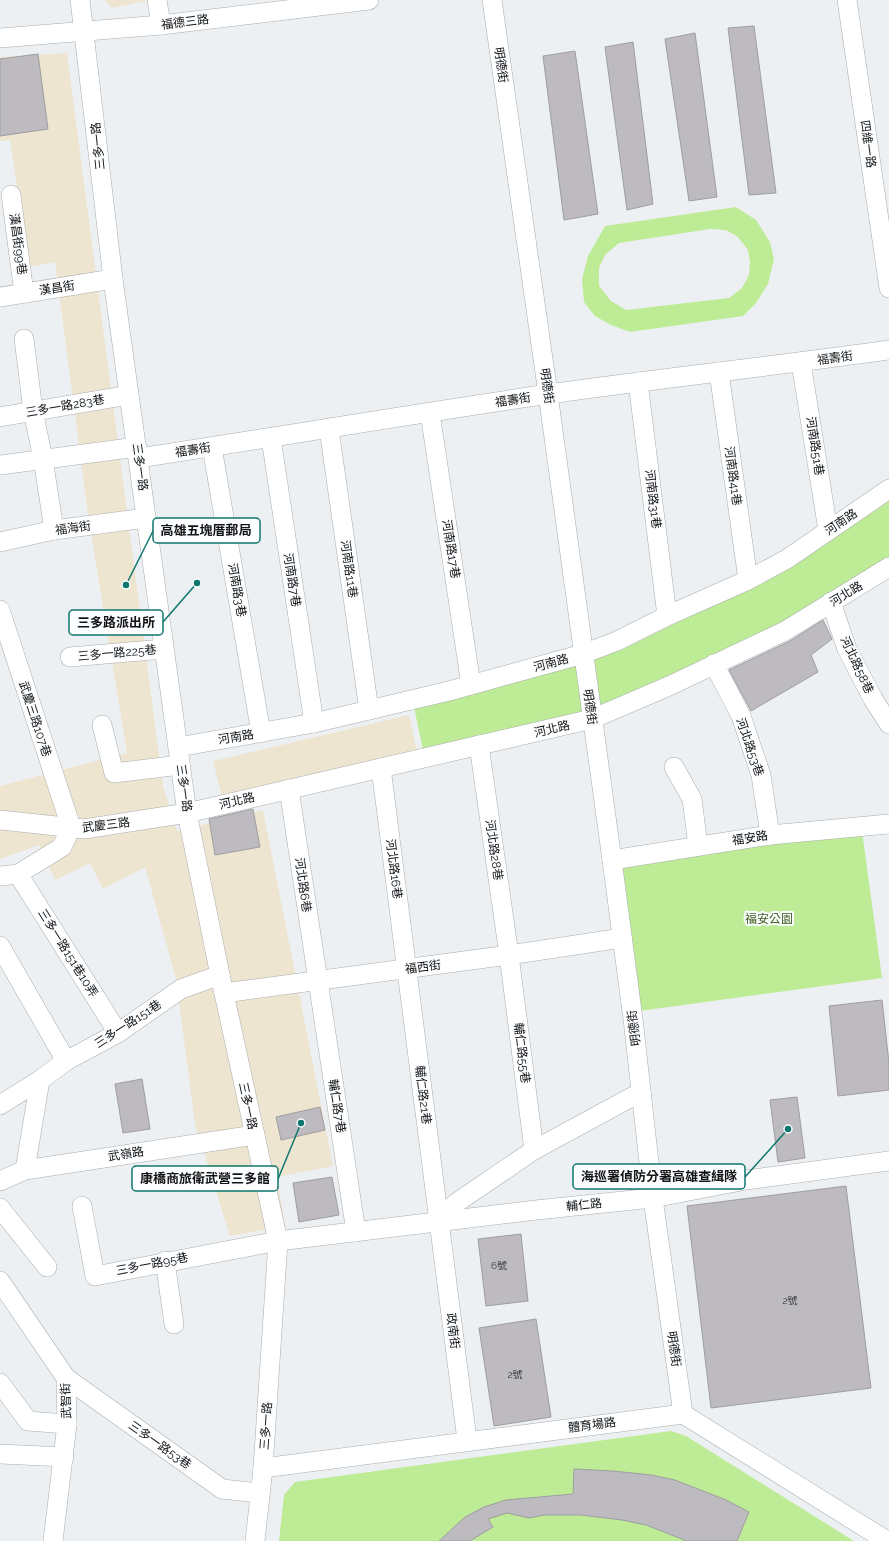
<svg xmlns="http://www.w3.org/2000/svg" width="889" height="1541" font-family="Raleway,'Noto Sans TC',sans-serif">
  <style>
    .commercial { fill: #eee5d0 }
    .green { fill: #beeb96; fill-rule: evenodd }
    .building { fill: #bdbbbf; stroke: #9e9da0 }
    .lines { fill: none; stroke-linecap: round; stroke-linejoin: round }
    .minor-casing { stroke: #a9acae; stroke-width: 20 }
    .minor { stroke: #fff; stroke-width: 19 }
    .labels { text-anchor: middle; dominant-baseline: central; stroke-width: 4; stroke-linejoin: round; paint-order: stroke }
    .number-label { font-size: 10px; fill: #3d3d3f }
    .street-label { font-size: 12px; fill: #121314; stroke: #fbfdff }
    .park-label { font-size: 12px; fill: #405e21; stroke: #fbfdff }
    .leader { fill: none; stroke: #0f766e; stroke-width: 1.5 }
    .callout-dot { fill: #0f766e; stroke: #fbfdff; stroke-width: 1.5 }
    .callout { fill: #fbfdff; stroke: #0f766e; stroke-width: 1.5 }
    .callout-label { font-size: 13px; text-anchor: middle; font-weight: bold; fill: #121314 }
  </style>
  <rect width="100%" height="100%" fill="#edf0f3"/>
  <!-- commercial -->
  <g class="commercial">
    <path d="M105,0h46l-39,8z"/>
    <path d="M67,53l96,733 14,45 86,-21 70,356 -56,11 8,49 -55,10 -35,-112 -19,-145 -31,-112 -42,22 -13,-26 -35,17 -16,-35 -39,14v-73l127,-33 -39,-238 -33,-253 -26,5 -19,-127 -10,1v-84z"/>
    <path d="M409,715l8,36 -195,46 -9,-36z"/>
  </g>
  <!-- green -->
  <g class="green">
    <path d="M736,207l20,13 14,22 4,17 -6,25 -12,19 -13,13 -113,16 -19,-7 -16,-9 -11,-14 -2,-23 6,-23 17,-30zM710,229l16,1 12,7 10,13 2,12 -1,13 -7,13 -13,10 -103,12 -15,-9 -12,-15v-18l6,-13 14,-12z"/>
    <path d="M889,496v64l-105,64 -189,87 -171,44 -10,-48 207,-57 161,-79z"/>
    <path d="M862,831l20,147 -243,33 -20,-147z"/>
    <path d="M671,1431l15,5 168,105h-575l5,-46 11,-13z"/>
  </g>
  <!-- building -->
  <g class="building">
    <path d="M754,26l22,167 -27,2 -21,-167z"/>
    <path d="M695,33l22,164 -28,4 -24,-162z"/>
    <path d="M633,42l20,162 -26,6 -22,-163z"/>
    <path d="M575,51l23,163 -34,6 -21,-164z"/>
    <path d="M38,54l10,75 -48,7v-77z"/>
    <path d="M823,620l9,19 -21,16 7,17 -67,39 -22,-41 61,-29z"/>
    <path d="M253,809l7,38 -45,8 -6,-36z"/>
    <path d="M882,1000l7,63v27l-51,6 -9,-90z"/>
    <path d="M142,1079l8,50 -27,4 -8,-49z"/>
    <path d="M797,1097l8,61 -27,4 -8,-62z"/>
    <path d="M320,1107l5,23 -44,10 -5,-23z"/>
    <path d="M332,1177l7,38 -40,7 -6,-39z"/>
    <path d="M846,1186l25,202 -160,20 -24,-202z"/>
    <path d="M521,1234l7,67 -42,5 -8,-67z"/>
    <path d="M536,1319l15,98 -57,9 -15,-98z"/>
    <path d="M574,1469l39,2 38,4 24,5 51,20 23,12 -12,29h-50l-41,-16 -24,-5 -41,-5h-37l-15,3 -22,-5 -19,6 5,8 -23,14h-31l26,-24 19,-10 22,-7 67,-6z"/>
  </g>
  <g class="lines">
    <!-- minor casing -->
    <g class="minor-casing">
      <g id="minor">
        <path d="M80,0l33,279 74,534 33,162 58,266 -15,227 -8,73"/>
        <path d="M157,0l4,25"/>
        <path d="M492,0l56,394 64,466 21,159 20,179 30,216"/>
        <path d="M847,0l42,288"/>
        <path d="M0,38l161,-13 208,-25"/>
        <path d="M11,195l13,98"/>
        <path d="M0,297l113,-18"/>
        <path d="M24,339l9,72 10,48 11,71"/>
        <path d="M801,363l27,167"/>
        <path d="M719,372l29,208"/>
        <path d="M638,382l29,234"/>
        <path d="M430,413l41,272"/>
        <path d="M0,417l129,-22"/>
        <path d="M329,429l40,281"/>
        <path d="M271,438l43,285"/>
        <path d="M212,447l49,286"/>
        <path d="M139,458c137,-21 273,-44 410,-64 113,-16 227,-28 340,-44"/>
        <path d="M0,465l137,-18"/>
        <path d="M0,542l54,-12 92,-12"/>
        <path d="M831,602l16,47 26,50 16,25"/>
        <path d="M0,610l71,217 -9,20 -44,27 -18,2"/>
        <path d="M70,657l94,-8"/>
        <path d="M714,664l27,52 20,59 9,60"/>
        <path d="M102,725l12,48 66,-8"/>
        <path d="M479,745l30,210 25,195"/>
        <path d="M178,747l136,-24 135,-32 134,-37 34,-13 50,-25 81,-36 39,-21 102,-70"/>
        <path d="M674,767l18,32 6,47"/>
        <path d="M381,768l86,672"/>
        <path d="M289,789l67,443"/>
        <path d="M0,820l84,9 103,-16 405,-94 77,-33 116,-55 104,-64"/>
        <path d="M612,860l158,-25 119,-11"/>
        <path d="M18,874l100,159"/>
        <path d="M0,946l66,115"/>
        <path d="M224,993l285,-38 113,-17"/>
        <path d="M0,1105l40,-25 26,-19 52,-28 63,-44 39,-14"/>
        <path d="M25,1170l15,-90"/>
        <path d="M0,1181l25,-11 230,-35"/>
        <path d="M82,1206l13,70 183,-35 258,-31 117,-12 93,-18 143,-19"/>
        <path d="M0,1208l47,59"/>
        <path d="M439,1221l17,-18 78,-53 107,-58"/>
        <path d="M165,1261l9,63"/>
        <path d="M0,1281l66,97 1,46 -14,117"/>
        <path d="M66,1378l156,111 38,4"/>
        <path d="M0,1383l28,38 39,3"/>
        <path d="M0,1454l64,3"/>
        <path d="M263,1468l420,-54 204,127"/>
      </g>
    </g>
    <!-- minor -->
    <use href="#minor" class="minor"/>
  </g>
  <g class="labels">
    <!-- number labels -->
    <g class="number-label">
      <text x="499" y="1265">6號</text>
      <text x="790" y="1300">2號</text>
      <text x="515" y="1374">2號</text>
    </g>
    <!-- street labels -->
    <g class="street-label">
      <text transform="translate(185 22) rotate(-7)">福德三路</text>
      <text transform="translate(501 65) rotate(82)">明德街</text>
      <text transform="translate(868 144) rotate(82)">四維一路</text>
      <text transform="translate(98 146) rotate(-96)">三多一路</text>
      <text transform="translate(18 244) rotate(82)">漢昌街99巷</text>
      <text transform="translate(57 288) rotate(-9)">漢昌街</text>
      <text transform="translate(835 358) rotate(-8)">福壽街</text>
      <text transform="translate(547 386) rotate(82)">明德街</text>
      <text transform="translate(513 400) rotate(-9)">福壽街</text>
      <text transform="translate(65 406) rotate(-10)">三多一路283巷</text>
      <text transform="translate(815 446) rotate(81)">河南路51巷</text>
      <text transform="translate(193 450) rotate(-9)">福壽街</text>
      <text transform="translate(140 467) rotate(82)">三多一路</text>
      <text transform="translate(733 476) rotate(82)">河南路41巷</text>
      <text transform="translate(653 499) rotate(83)">河南路31巷</text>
      <text transform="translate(841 522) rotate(-34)">河南路</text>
      <text transform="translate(73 528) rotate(-8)">福海街</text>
      <text transform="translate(451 549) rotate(81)">河南路17巷</text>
      <text transform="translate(349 569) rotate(82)">河南路11巷</text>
      <text transform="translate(292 580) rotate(81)">河南路7巷</text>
      <text transform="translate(237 590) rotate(80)">河南路3巷</text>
      <text transform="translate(846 594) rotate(-31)">河北路</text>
      <text transform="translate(117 653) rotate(-5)">三多一路225巷</text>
      <text transform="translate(551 663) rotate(-15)">河南路</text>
      <text transform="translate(857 665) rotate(65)">河北路58巷</text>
      <text transform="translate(590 707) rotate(82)">明德街</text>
      <text transform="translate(35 719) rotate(72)">武慶三路107巷</text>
      <text transform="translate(552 729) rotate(-13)">河北路</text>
      <text transform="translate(236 737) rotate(-9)">河南路</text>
      <text transform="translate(750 747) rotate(71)">河北路53巷</text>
      <text transform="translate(184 788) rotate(82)">三多一路</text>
      <text transform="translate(237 801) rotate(-13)">河北路</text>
      <text transform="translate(106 825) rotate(-7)">武慶三路</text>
      <text transform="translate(750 838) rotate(-9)">福安路</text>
      <text transform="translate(494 850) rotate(82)">河北路28巷</text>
      <text transform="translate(394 869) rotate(83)">河北路16巷</text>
      <text transform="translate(303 885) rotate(82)">河北路6巷</text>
      <text transform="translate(68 953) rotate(58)">三多一路151巷10弄</text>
      <text transform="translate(423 967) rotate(-7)">福西街</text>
      <text transform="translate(128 1024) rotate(-33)">三多一路151巷</text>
      <text transform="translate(634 1028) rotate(-97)">明德街</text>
      <text transform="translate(522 1053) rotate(83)">輔仁路55巷</text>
      <text transform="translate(423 1095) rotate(83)">輔仁路21巷</text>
      <text transform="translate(248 1106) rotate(78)">三多一路</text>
      <text transform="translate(337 1106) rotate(81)">輔仁路7巷</text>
      <text transform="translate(126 1154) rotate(-9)">武嶺路</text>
      <text transform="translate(584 1205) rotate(-6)">輔仁路</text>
      <text transform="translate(152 1264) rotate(-11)">三多一路95巷</text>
      <text transform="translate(453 1331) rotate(83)">政南街</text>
      <text transform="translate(674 1349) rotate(82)">明德街</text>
      <text transform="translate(66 1401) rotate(-92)">武智街</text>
      <text transform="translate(592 1425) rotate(-7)">體育場路</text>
      <text transform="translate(266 1426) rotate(-86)">三多一路</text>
      <text transform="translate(160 1445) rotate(35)">三多一路53巷</text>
    </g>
    <!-- park labels -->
    <g class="park-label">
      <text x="769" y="919">福安公園</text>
    </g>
  </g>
  <!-- callouts -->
  <path class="leader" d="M126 585L153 531M197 583L163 622M788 1129L745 1177M301 1123L278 1179"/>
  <g class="callout-dot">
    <circle cx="126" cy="585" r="4"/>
    <circle cx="197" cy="583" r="4"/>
    <circle cx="788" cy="1129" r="4"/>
    <circle cx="301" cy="1123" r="4"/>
  </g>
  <g class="callout">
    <rect x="153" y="518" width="107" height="25" rx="4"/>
    <rect x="69" y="610" width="94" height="25" rx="4"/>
    <rect x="573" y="1164" width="172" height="25" rx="4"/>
    <rect x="132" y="1166" width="146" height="25" rx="4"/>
  </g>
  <g class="callout-label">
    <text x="206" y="535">高雄五塊厝郵局</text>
    <text x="116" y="627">三多路派出所</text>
    <text x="659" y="1181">海巡署偵防分署高雄查緝隊</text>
    <text x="205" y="1183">康橋商旅衛武營三多館</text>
  </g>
</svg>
